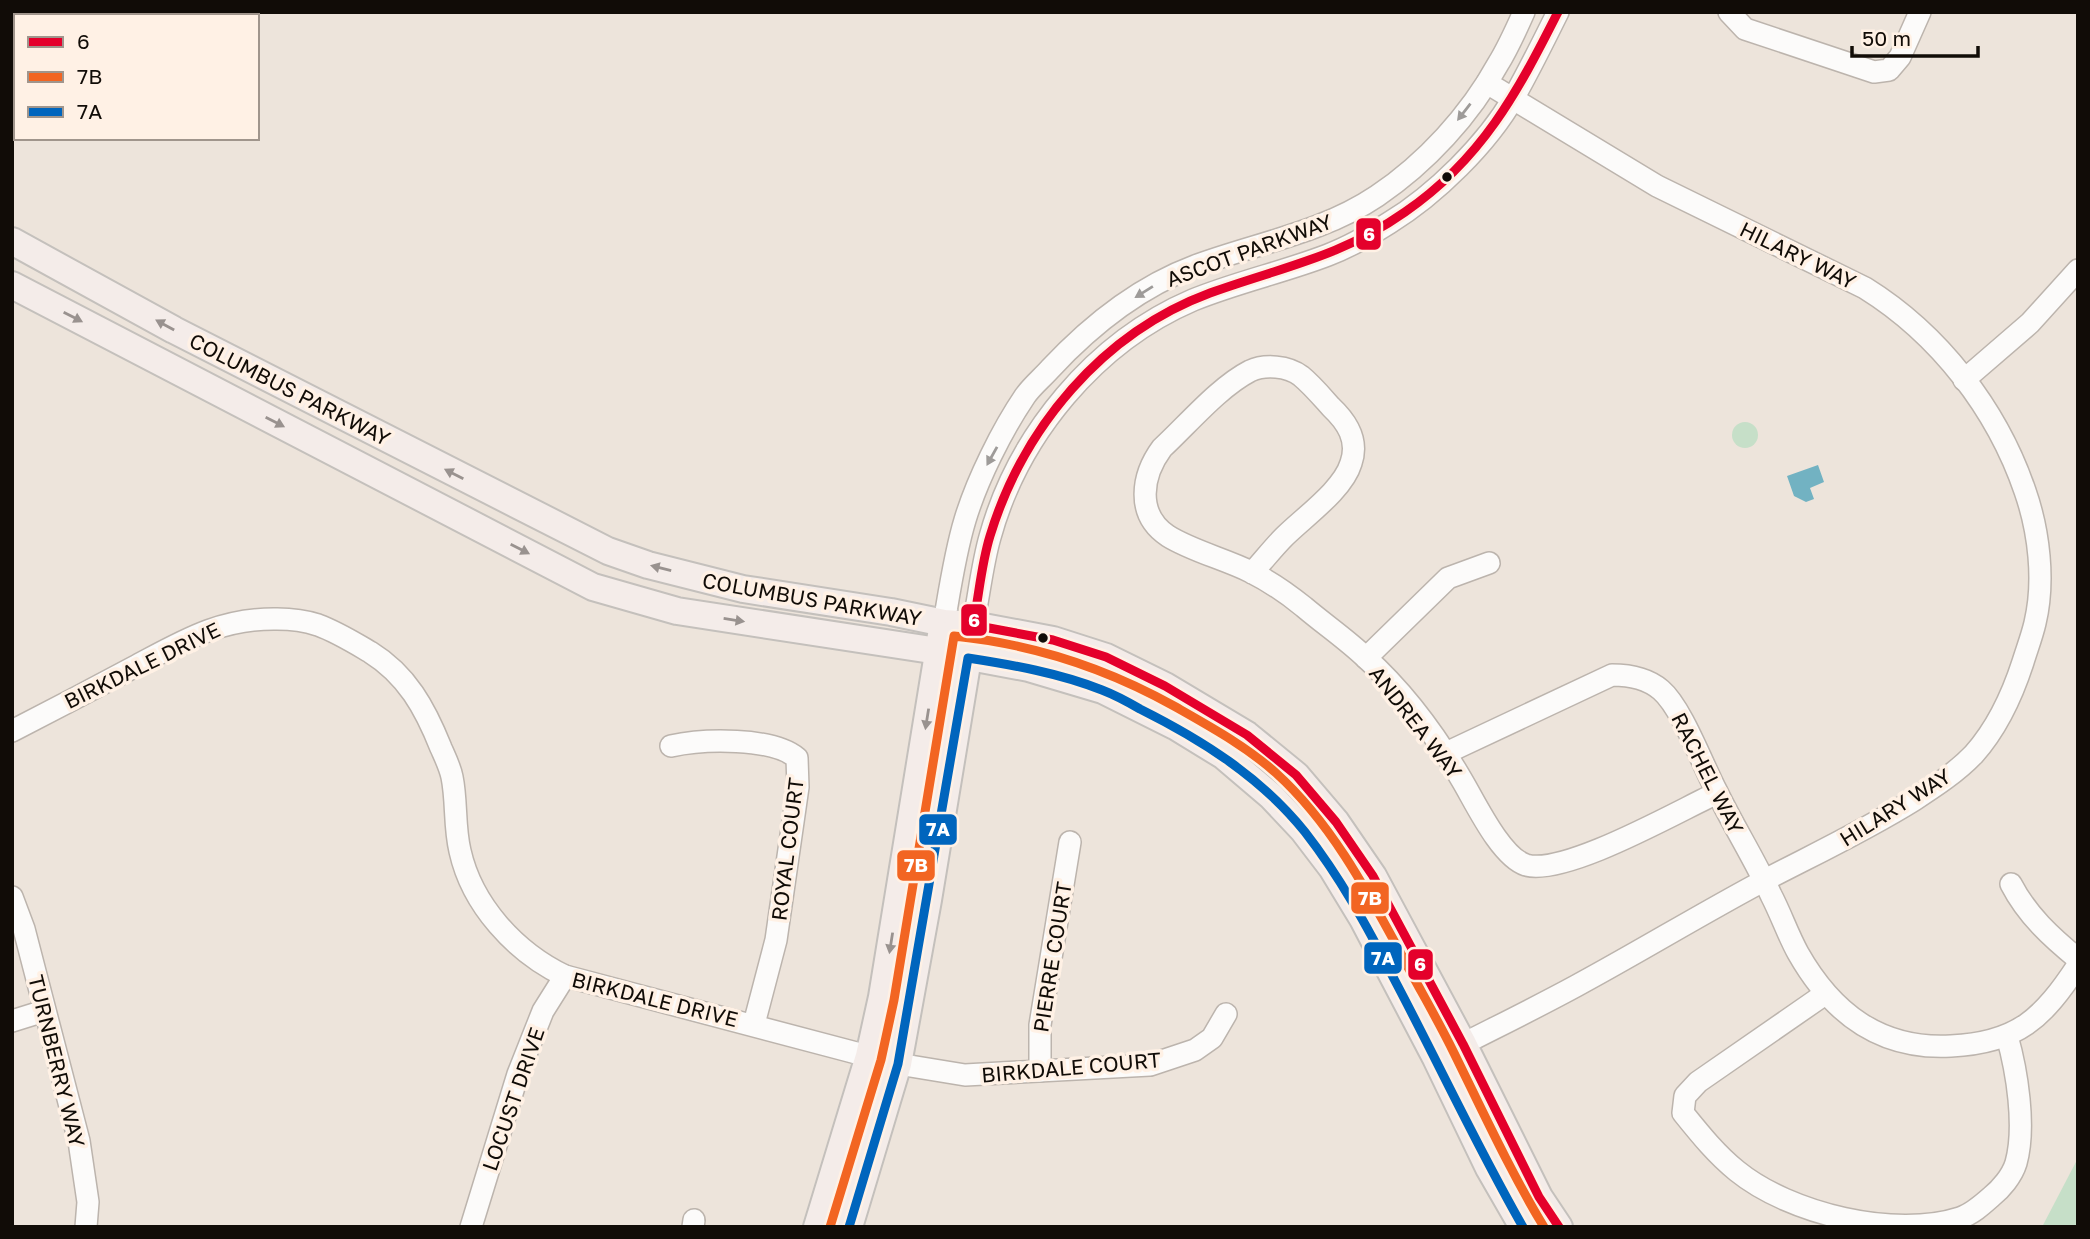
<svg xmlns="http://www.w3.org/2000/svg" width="2090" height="1239" font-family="'Golos Text',sans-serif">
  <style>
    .green { fill: #c6dfc8 }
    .water { fill: #72b2c2 }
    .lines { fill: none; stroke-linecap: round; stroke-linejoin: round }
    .minor-casing { stroke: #bcb4ad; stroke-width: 24 }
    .major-casing { stroke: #c4c0bc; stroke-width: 30 }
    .minor { stroke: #fcfbfa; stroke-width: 21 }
    .major { stroke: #f4ece9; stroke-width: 26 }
    .bus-1-casing { stroke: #fff1e5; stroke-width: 14 }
    .bus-2-casing { stroke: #fff1e5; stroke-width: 14 }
    .bus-3-casing { stroke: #fff1e5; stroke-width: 14 }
    .bus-1 { stroke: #e4002b; stroke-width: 9 }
    .bus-2 { stroke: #f26522; stroke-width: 9 }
    .bus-3 { stroke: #0065bd; stroke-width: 9 }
    .oneway { fill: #9e9b99 }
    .oneway2 { fill: #99928f }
    .bus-dot { fill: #110c07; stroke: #fff1e5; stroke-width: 2.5 }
    .labels { text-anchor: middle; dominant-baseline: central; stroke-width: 7; stroke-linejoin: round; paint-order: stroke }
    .street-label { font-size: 21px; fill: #110c07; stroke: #fff1e5 }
    .line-badge { stroke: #fff1e5; stroke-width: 2.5 }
    .badge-label { font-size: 19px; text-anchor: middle; font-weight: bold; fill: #fff }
  </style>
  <rect width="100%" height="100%" fill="#ede4db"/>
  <!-- green -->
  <g class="green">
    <circle cx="1745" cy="435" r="13"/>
    <path d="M2078,1158v69h-36z"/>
  </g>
  <!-- water -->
  <path class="water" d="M1818,465l6,17 -14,6 4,11 -8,3 -12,-6 -7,-20z"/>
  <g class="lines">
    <!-- minor casing -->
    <g class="minor-casing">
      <g id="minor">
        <path d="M1729,12l16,17 129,43 15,-2 11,-13 20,-45"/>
        <path d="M1964,380l66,-57 48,-53"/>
        <path d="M1252,573c11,-12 21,-25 32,-36 20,-20 59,-47 67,-74 8,-23 -4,-41 -20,-56 -9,-10 -19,-22 -30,-31 -13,-10 -36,-12 -51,-5 -31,16 -62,53 -88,77 -20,27 -27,66 6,88 24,15 57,23 83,36 18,9 37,22 53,35 20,17 42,32 61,50 39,35 72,80 98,125 13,22 38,75 63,83 39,11 152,-54 191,-72"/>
        <path d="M944,623c6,-35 11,-70 21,-103 12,-40 37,-90 60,-124 7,-10 17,-18 25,-27 41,-44 89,-82 145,-103 62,-23 127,-33 182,-70 49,-33 93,-81 121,-132 10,-16 18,-34 26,-52"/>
        <path d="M973,625c6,-29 9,-60 17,-88 28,-102 105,-195 203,-237 44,-18 91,-28 135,-45 21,-8 42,-20 61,-32 46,-28 98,-79 125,-126 16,-28 30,-57 44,-85"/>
        <path d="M1366,658l82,-80 41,-15"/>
        <path d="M12,731c41,-21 81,-42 122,-64 49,-26 86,-49 143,-48 13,0 29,2 41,6 19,7 35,17 52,27 37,23 55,56 71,96 4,9 9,19 11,29 5,24 2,49 8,74 12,54 55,101 105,125l333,88 67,11 185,-10 45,-15 17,-12 14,-24"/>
        <path d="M671,746c32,-7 101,-9 126,12l1,29 -22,153 -22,84"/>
        <path d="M1446,753l166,-78c17,0 35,3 49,15 21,18 42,76 56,102 17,35 38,68 54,103 10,19 17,40 27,58 34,60 82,97 153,93 67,-3 92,-28 127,-81"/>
        <path d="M2011,884c16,31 40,53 67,75"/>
        <path d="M12,897l12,32 55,212 9,61 -2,25"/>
        <path d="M1825,994l-127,88 -13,14 -2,17c17,21 33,41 54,58 53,43 158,68 223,47 12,-4 22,-13 31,-21 10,-8 21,-21 25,-34 10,-36 1,-92 -9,-127"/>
        <path d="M12,1021l32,-10"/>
        <path d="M1436,1058c46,-24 94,-47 140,-72 63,-34 125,-72 189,-106 50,-26 101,-50 149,-80 20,-13 43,-28 60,-46 24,-27 38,-58 49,-92 4,-13 9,-26 12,-39 10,-42 4,-92 -10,-132 -28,-82 -86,-157 -160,-203l-208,-102 -170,-103"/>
        <path d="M1040,1071v-46l30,-183"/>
        <path d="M471,1227l47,-153 25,-63 22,-35"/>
        <path d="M693,1227l1,-7"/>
      </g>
    </g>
    <!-- major casing -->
    <g class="major-casing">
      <g id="major">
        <path d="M12,241l162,89 434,221 40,14 95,24 148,23 53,11 29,2 80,15 53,17 59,29 82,49 49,40 40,47 37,54 90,168 76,153 20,30"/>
        <path d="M12,285l581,302 84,24 261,40 91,17 74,22 72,36 49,30 47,40 32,34 29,38 31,51 73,139 53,110 34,59"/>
        <path d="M817,1227l52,-171 13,-59 59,-362"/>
        <path d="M849,1227l49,-163 30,-164 43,-260"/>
      </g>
    </g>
    <!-- minor -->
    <use href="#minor" class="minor"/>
    <!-- major -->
    <use href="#major" class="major"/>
    <!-- bus-1 casing -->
    <g class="bus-1-casing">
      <path id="bus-1" d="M1558,12c-41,81 -76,147 -153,200 -64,45 -123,55 -195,81 -108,40 -187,135 -220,243 -9,29 -11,60 -17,89l80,15 53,17 59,29 82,49 49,40 40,47 37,54 90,168 76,153 20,30"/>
    </g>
    <!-- bus-2 casing -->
    <g class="bus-2-casing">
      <path id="bus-2" d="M830,1227l51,-167 13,-60 60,-364c79,8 152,32 220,70 35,20 72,40 102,67 54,49 89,114 123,177 18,35 38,68 55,103 29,59 56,118 90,174"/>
    </g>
    <!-- bus-3 casing -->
    <g class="bus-3-casing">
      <path id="bus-3" d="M849,1227l49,-163 70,-406c45,7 91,15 134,32 13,5 26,12 38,19 62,31 121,68 165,123 35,45 62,94 88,145 44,83 83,168 130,250"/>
    </g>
    <!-- bus-1 -->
    <use href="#bus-1" class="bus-1"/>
    <!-- bus-2 -->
    <use href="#bus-2" class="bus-2"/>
    <!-- bus-3 -->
    <use href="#bus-3" class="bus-3"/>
  </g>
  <!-- one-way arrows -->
  <defs><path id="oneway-solid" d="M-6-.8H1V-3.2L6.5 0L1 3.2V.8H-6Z" transform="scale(1.75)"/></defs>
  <g class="oneway">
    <use href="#oneway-solid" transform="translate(1464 112) rotate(128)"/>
    <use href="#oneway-solid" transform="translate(1144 292) rotate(148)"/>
    <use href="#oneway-solid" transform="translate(992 456) rotate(119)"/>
  </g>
  <g class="oneway2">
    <use href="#oneway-solid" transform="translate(73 317) rotate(27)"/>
    <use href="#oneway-solid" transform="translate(165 325) rotate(-151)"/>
    <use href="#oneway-solid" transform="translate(275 422) rotate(27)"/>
    <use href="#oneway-solid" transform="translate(454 474) rotate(-153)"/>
    <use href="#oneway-solid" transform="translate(520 549) rotate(27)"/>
    <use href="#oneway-solid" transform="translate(661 568) rotate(-166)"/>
    <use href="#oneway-solid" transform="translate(734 620) rotate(9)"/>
    <use href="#oneway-solid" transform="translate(927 719) rotate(99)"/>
    <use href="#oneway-solid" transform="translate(891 943) rotate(99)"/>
  </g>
  <!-- markers -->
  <g class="bus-dot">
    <circle cx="1447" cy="177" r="6"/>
    <circle cx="1043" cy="638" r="6"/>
  </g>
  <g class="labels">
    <!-- street labels -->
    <g class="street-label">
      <text transform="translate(1249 250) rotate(-20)">ASCOT PARKWAY</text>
      <text transform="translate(1798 255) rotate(26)">HILARY WAY</text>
      <text transform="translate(290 389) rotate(27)">COLUMBUS PARKWAY</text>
      <text transform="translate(812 599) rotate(10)">COLUMBUS PARKWAY</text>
      <text transform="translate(142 665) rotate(-26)">BIRKDALE DRIVE</text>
      <text transform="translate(1416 722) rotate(52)">ANDREA WAY</text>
      <text transform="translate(1708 773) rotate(63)">RACHEL WAY</text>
      <text transform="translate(1895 807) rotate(-32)">HILARY WAY</text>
      <text transform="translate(787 849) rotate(-83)">ROYAL COURT</text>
      <text transform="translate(1052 957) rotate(-81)">PIERRE COURT</text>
      <text transform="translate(655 999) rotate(14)">BIRKDALE DRIVE</text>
      <text transform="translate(57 1061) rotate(76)">TURNBERRY WAY</text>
      <text transform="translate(1071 1067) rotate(-5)">BIRKDALE COURT</text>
      <text transform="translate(513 1099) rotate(-71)">LOCUST DRIVE</text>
    </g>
  </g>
  <g class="line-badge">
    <rect x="1355" y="217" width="27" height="34" rx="7" fill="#e4002b"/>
    <rect x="960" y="603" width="28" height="34" rx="7" fill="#e4002b"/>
    <rect x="918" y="813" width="40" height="33" rx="7" fill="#0065bd"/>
    <rect x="896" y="849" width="40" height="33" rx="7" fill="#f26522"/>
    <rect x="1350" y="881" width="40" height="34" rx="7" fill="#f26522"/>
    <rect x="1363" y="941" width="40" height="34" rx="7" fill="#0065bd"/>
    <rect x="1407" y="948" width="27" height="33" rx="7" fill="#e4002b"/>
  </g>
  <g class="badge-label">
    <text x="1369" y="241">6</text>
    <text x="974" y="627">6</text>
    <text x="938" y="836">7A</text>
    <text x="916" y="872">7B</text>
    <text x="1370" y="905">7B</text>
    <text x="1383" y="965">7A</text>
    <text x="1420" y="971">6</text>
  </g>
  <!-- border -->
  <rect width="2090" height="1239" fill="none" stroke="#110c07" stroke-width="28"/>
  <!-- legend -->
  <rect x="14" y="14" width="245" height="126" fill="#fff1e5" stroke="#a0958c" stroke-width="2"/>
  <rect x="28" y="37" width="35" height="10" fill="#e4002b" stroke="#a0958c" stroke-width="2"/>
  <text x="77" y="49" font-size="21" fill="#110c07">6</text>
  <rect x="28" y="72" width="35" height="10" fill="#f26522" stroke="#a0958c" stroke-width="2"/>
  <text x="77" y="84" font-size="21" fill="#110c07">7B</text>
  <rect x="28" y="107" width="35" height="10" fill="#0065bd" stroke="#a0958c" stroke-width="2"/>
  <text x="77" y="119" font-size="21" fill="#110c07">7A</text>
  <!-- scale -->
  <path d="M1852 46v10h126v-10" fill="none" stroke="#110c07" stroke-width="3.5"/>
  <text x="1862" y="46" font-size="21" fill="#110c07" stroke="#fff1e5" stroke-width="5" paint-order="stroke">50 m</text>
</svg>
